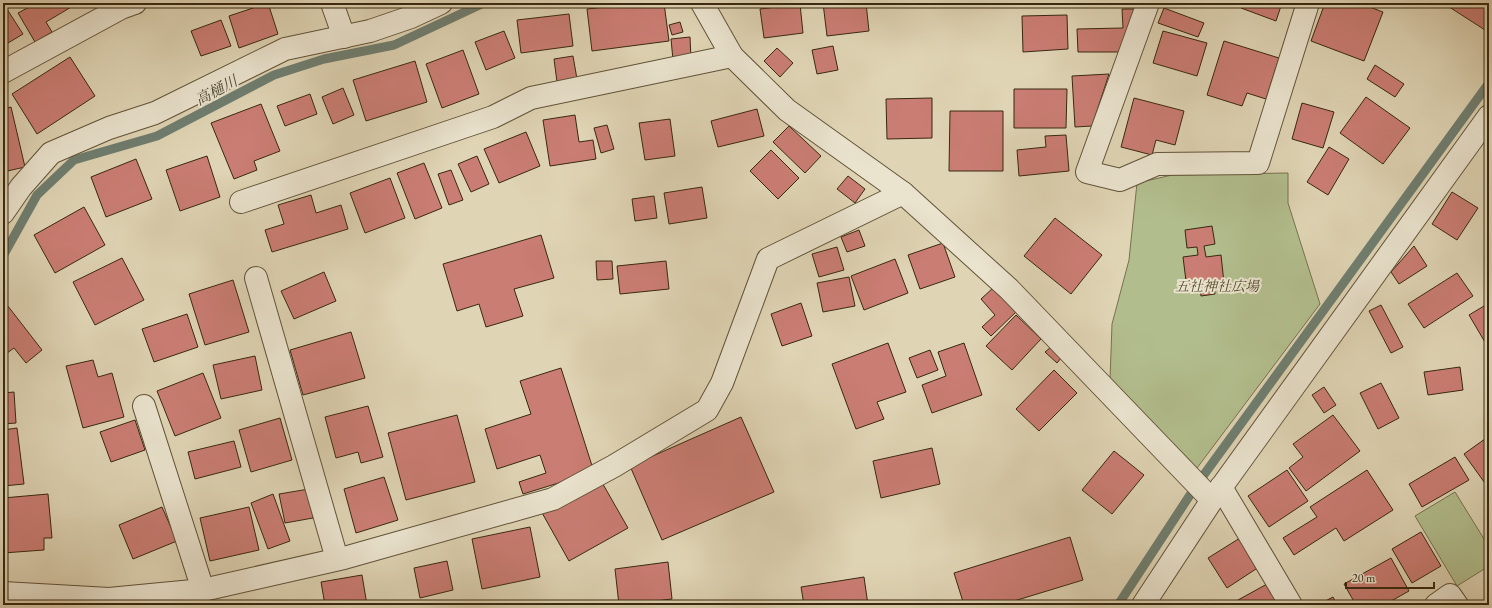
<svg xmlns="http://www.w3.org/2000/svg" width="1492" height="608" font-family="'EB Garamond','Noto Serif JP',serif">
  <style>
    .green { fill: #b2bd8d; stroke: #76724e }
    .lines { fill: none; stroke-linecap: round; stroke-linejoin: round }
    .stream { stroke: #6f7e70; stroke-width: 9 }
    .building { fill: #ca7d73; stroke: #392810 }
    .minor-casing { stroke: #625339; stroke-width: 24 }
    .minor { stroke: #eae3ce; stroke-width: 22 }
    .labels { text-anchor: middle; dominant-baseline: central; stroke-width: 4; stroke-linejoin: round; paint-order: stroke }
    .park-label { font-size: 14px; font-style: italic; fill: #574d2f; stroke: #eae3ce }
    .water-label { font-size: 15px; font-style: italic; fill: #504c38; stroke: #eae3ce }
  </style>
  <rect width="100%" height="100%" fill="#dfd4b4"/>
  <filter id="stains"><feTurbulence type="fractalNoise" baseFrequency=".005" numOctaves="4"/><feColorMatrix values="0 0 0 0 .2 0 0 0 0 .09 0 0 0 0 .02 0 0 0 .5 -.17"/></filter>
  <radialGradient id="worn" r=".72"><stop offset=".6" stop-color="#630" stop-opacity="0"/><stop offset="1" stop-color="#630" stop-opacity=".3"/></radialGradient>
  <!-- green -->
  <g class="green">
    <path d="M1288,173v30l32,101 -123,164 -87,-88 2,-56 17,-64 8,-77 35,-8z"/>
    <path d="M1455,492l34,55v19l-32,20 -42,-70z"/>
  </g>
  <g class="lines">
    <!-- stream -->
    <g class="stream">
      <path d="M3,256l34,-61 37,-35 83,-24 117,-61 50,-16 70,-14 90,-42"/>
      <path d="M1203,476l286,-393"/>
      <path d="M1118,605l72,-110"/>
    </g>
  </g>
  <!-- building -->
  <g class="building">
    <path d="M3,3l20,31 -20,12z"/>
    <path d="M32,3h46l-32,19 6,10 -17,10 -17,-29 15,-8z"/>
    <path d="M268,3l10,31 -39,14 -10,-32z"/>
    <path d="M641,3h23l5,38 -77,10 -5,-42z"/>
    <path d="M823,3h43l3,28 -42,5z"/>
    <path d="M1243,3h39l-6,18 -35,-13z"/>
    <path d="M1325,3h34l24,9 -19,49 -53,-20z"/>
    <path d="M1443,3h46v20l-4,7z"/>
    <path d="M800,4l3,29 -39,5 -4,-29z"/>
    <path d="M1164,8l40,15 -6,14 -40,-14z"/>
    <path d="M1122,9h16l-15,43h-45l-1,-23 46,-1z"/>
    <path d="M569,14l4,32 -52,7 -4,-33z"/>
    <path d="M1067,15l1,34 -45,3 -1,-36z"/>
    <path d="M221,20l10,26 -30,10 -10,-25z"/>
    <path d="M680,22l3,10 -11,3 -3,-10z"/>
    <path d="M504,31l11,27 -29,12 -11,-28z"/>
    <path d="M1163,31l44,12 -10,33 -44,-13z"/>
    <path d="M690,37l1,22 -18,1 -2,-21z"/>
    <path d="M1224,41l55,17 -13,41 -19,-6 -5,13 -35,-11z"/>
    <path d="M833,46l5,24 -21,4 -5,-24z"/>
    <path d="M777,48l16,15 -13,14 -16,-16z"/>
    <path d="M463,50l16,44 -37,14 -16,-44z"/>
    <path d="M573,56l4,23 -20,3 -3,-23z"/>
    <path d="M70,57l25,39 -58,38 -25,-40z"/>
    <path d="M415,61l12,41 -61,19 -13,-41z"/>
    <path d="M1375,65l29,19 -9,13 -28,-18z"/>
    <path d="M1109,74l-17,52 -17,1 -3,-51z"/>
    <path d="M343,88l11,27 -21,9 -11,-27z"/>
    <path d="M1014,89h53l-1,39h-52z"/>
    <path d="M310,94l7,20 -32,12 -8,-20z"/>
    <path d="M1366,97l44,31 -27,36 -43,-31z"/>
    <path d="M932,98v40l-45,1 -1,-40z"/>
    <path d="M1134,98l50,13 -9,34 -19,-5 -4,15 -31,-8z"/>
    <path d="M1302,103l32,9 -11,36 -31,-9z"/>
    <path d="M261,104l19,47 -26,10 3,9 -23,9 -23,-56z"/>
    <path d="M11,107l14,60 -22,5v-63z"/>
    <path d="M757,109l7,27 -46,11 -7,-26z"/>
    <path d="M950,111h53v60h-54z"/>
    <path d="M575,115l4,27 14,-2 3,19 -46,7 -7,-46z"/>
    <path d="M670,119l5,37 -30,4 -6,-37z"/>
    <path d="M607,125l7,24 -13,4 -7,-25z"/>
    <path d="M789,126l32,30 -16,17 -32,-31z"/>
    <path d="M526,132l14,34 -41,17 -15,-34z"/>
    <path d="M1066,135l3,36 -50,5 -2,-26 29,-3 -1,-11z"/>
    <path d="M1329,147l20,12 -21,36 -21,-13z"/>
    <path d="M771,150l28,28 -21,21 -28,-28z"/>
    <path d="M207,156l13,41 -40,14 -14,-41z"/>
    <path d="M477,156l12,28 -18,8 -13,-28z"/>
    <path d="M136,159l16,40 -46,18 -15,-40z"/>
    <path d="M424,163l18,45 -27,11 -18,-46z"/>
    <path d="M451,170l12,30 -14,5 -11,-31z"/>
    <path d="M848,176l17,13 -10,14 -18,-14z"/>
    <path d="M390,178l15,40 -40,15 -15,-40z"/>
    <path d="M702,187l5,31 -38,6 -5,-31z"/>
    <path d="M1452,192l26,16 -21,32 -25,-16z"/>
    <path d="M311,195l5,18 25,-8 7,24 -76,23 -7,-22 19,-6 -6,-19z"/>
    <path d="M654,196l3,22 -22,3 -3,-22z"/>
    <path d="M84,207l21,38 -50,28 -21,-38z"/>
    <path d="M1055,218l47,37 -31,39 -47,-38z"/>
    <path d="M1212,226l3,18 -11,2 2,11 15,-2 3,28 -10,2 1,9 -14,2 -1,-9 -13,2 -4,-32 15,-2 -1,-8 -10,1 -2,-18z"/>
    <path d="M859,230l6,16 -18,6 -6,-15z"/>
    <path d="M541,235l13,43 -40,11 9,27 -37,11 -7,-23 -22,7 -14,-47z"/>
    <path d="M943,243l12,34 -35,12 -12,-34z"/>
    <path d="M1414,246l13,20 -28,18 -8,-12z"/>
    <path d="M837,247l7,23 -25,7 -7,-23z"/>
    <path d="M122,258l22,42 -49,25 -22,-43z"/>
    <path d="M895,259l13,34 -44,17 -13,-34z"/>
    <path d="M596,261h16l1,18 -16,1z"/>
    <path d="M666,261l3,28 -49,5 -3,-28z"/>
    <path d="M324,272l12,29 -42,18 -13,-28z"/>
    <path d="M1457,273l16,23 -49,32 -16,-24z"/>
    <path d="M849,277l6,29 -32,6 -6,-29z"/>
    <path d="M233,280l16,52 -44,13 -16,-51z"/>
    <path d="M993,288l23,24 -25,24 -9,-9 13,-12 -14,-16z"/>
    <path d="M4,301l38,49 -16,13 -12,-15 -11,8z"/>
    <path d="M801,303l11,33 -30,10 -11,-32z"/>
    <path d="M1489,303v46l-20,-34z"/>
    <path d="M1381,305l22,42 -12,6 -22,-42z"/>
    <path d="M187,314l11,33 -44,15 -12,-33z"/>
    <path d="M1016,315l25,24 -29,31 -26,-24z"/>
    <path d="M351,332l14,46 -62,17 -13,-45z"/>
    <path d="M888,343l18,49 -29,10 7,17 -28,10 -24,-65z"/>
    <path d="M964,343l18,52 -50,18 -10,-28 24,-9 -8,-24z"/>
    <path d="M1051,347l11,10 -5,6 -12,-11z"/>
    <path d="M930,350l8,20 -21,8 -8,-20z"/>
    <path d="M255,356l7,34 -41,9 -8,-34z"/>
    <path d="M93,360l5,17 14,-4 12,44 -41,11 -17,-62z"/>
    <path d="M1460,367l3,23 -35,5 -4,-23z"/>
    <path d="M561,368l33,104 -71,22 -4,-12 27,-9 -6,-18 -43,14 -12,-40 46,-15 -11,-33z"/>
    <path d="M1054,370l23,23 -38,38 -23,-22z"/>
    <path d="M203,373l18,45 -46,18 -18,-45z"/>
    <path d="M1381,383l18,35 -21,11 -18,-36z"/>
    <path d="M1324,387l12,18 -12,8 -12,-18z"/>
    <path d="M14,392l2,31 -13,1v-31z"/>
    <path d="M368,406l15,51 -22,6 -3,-11 -22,6 -11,-41z"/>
    <path d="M457,415l18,67 -69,18 -18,-67z"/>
    <path d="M1333,415l27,36 -54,40 -17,-23 14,-11 -10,-13z"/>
    <path d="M741,417l33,75 -112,48 -32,-74z"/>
    <path d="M280,418l12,42 -41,12 -12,-42z"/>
    <path d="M135,420l10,30 -34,12 -11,-30z"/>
    <path d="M17,428l7,56 -21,2v-56z"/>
    <path d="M1489,436v48l-2,2 -23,-32z"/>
    <path d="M234,441l7,26 -46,12 -7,-27z"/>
    <path d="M932,448l8,36 -59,14 -8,-37z"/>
    <path d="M1114,451l30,24 -32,39 -30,-24z"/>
    <path d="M1455,457l14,23 -47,27 -13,-23z"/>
    <path d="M1287,470l21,31 -39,26 -21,-31z"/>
    <path d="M1367,470l26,40 -49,31 -8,-13 -42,27 -11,-17 34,-21 -7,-10z"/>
    <path d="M384,477l14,43 -42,13 -12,-44z"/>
    <path d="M600,479l28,49 -59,33 -28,-50z"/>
    <path d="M309,489l4,29 -28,5 -6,-29z"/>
    <path d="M48,494l4,44h-8v12l-41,3v-55z"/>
    <path d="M273,494l17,47 -22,8 -17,-46z"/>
    <path d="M162,507l15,34 -44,18 -14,-34z"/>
    <path d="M249,507l10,43 -49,11 -10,-43z"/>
    <path d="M530,527l10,50 -58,12 -10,-50z"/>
    <path d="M1421,532l20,34 -29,17 -20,-34z"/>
    <path d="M1070,537l13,43 -82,25h-37l-10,-32z"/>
    <path d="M1240,538l19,29 -32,21 -19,-30z"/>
    <path d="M1391,558l18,33 -25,14h-28l-12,-21z"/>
    <path d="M447,561l6,29 -33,8 -6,-30z"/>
    <path d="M668,562l4,37 -53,6 -4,-36z"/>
    <path d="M362,575l5,30h-42l-4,-23z"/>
    <path d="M864,577l4,28h-64l-3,-18z"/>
    <path d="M1267,584l12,21h-50z"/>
    <path d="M1333,597l4,8h-19z"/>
    <path d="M548,602l1,3h-29z"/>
  </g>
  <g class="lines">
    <!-- minor casing -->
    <g class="minor-casing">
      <g id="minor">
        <path d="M332,3l12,34"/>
        <path d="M702,3l30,53 55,54 116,83 106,96 203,211"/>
        <path d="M1148,3l-61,169 33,8 37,-16 101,-1 50,-160"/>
        <path d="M3,72l118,-64 14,-5"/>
        <path d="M241,202l252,-85 38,-19 201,-42"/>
        <path d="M3,213l18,-26 30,-34 58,-25 46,-15 130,-64 85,-18 41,-14 30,-14"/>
        <path d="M256,278l81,281"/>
        <path d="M144,406l59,184"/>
        <path d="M1221,487l70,118"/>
        <path d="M3,593l106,6 94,-9 141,-32 209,-59 61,-33 93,-56 15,-27 46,-124 135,-66"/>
        <path d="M1143,605l69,-105 277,-384"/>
        <path d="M1436,605l14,-10 7,10"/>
      </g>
    </g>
    <!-- minor -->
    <use href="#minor" class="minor"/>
  </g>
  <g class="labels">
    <!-- park labels -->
    <g class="park-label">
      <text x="1217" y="286">五社神社広場</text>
    </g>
    <!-- water labels -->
    <g class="water-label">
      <text transform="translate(216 90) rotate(-28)">高樋川</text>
    </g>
  </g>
  <!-- margin -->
  <rect width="1492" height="608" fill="none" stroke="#dfd4b4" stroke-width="16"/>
  <rect x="4" y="4" width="1484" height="600" fill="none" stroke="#392810" stroke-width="2"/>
  <rect x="8" y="8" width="1476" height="592" fill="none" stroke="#392810"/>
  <!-- scale -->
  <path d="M1346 582v6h88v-6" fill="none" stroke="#392810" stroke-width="2"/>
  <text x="1352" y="582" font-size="12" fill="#392810" stroke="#eae3ce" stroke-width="3" paint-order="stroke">20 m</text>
  <rect width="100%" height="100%" filter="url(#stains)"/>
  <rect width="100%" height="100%" fill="url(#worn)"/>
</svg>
